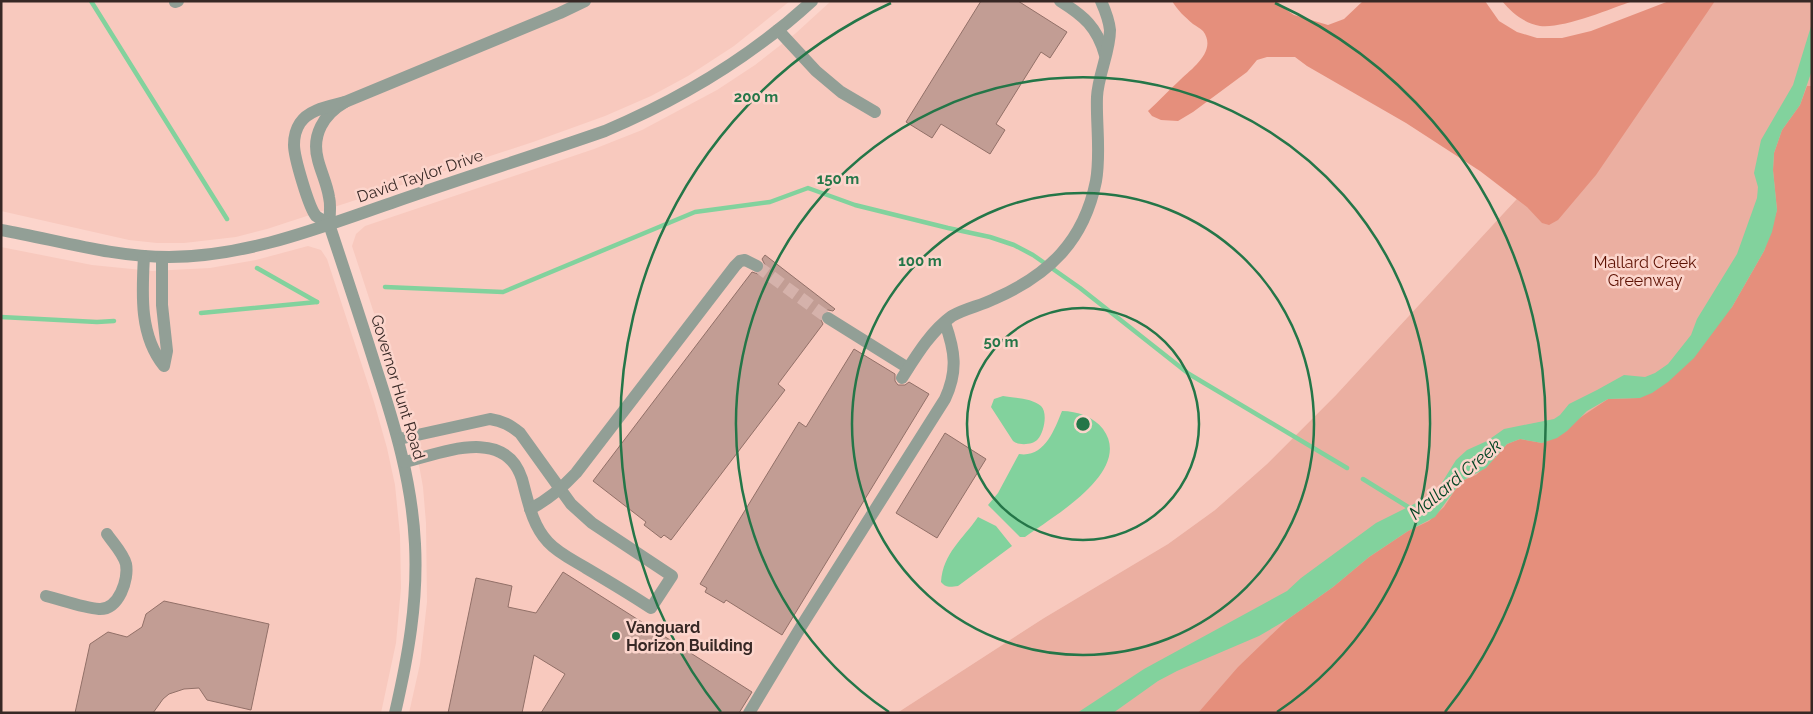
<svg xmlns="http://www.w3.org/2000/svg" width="1813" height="714" font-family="Raleway,sans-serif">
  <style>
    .built { fill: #f8c9be }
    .green { fill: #ebafa1 }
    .forest { fill: #e58f7c }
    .water { fill: #82d29d }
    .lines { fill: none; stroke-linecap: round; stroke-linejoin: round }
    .stream { stroke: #82d29d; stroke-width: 4.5 }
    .building { fill: #c29d94; stroke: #927068 }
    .minor-tunnel { stroke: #d5b2ab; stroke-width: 12; stroke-dasharray: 12 6; stroke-linecap: butt }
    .minor { stroke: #929f96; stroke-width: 12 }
    .ring { fill: none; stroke: #247648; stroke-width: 2.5 }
    .poi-dot { fill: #247648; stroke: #fcd5cc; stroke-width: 2 }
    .labels { text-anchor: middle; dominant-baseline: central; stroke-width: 5; stroke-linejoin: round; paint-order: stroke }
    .street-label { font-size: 16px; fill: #372825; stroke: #fcd5cc }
    .park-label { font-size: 16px; fill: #5d1103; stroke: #fcd5cc }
    .poi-label { font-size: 16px; font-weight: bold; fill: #372825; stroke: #fcd5cc; text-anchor: start }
    .water-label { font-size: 18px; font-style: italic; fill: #034524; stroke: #fcd5cc }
    .centre { fill: #247648; stroke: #fcd5cc; stroke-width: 2.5 }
    .ring-label { font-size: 15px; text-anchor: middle; font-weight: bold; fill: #247648; stroke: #fcd5cc; stroke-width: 5; stroke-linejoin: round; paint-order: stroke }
  </style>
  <rect width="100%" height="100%" fill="#fcd5cc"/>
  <!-- built -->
  <g class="built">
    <path d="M1,1h789l-56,45 -46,30 -37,20 -46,20 -72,26 -266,87 -31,8 -52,6h-27l-28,-3 -128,-29z"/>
    <path d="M831,1h846l-117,151 -224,243 -69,69 -52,46 -47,34 -124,74 -147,95h-488l11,-49 7,-62 -1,-79 -3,-36 -9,-49 -9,-30 -53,-162 4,-12 9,-8 229,-77 48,-19 75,-40 38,-25 41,-32z"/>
    <path d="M308,246l13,4 6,9 47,143 13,46 8,37 5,50 1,53 -5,55 -15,70h-380v-466l91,18 60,6 58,-3 46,-8z"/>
  </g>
  <!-- green -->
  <path class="green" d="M1677,1h135v244l-13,37 -563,431h-339l147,-95 124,-74 47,-34 52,-46 69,-69 224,-243z"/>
  <!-- forest -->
  <g class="forest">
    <path d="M1172,1h105l8,8 9,6 34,10 16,-6 19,-18h122l14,20 18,11 20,6h25l29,-7 78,-30h46l-119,174 -38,45 -9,5 -7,-2 -15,-16 -47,-36 -74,-48 -99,-57 -12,-9h-28l-10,3 -10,12 -54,40 -15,9 -17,-1 -9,-4 -4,-5c11,-10 20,-20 31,-30 12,-12 39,-30 24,-50 -3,-3 -7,-5 -10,-7 -8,-7 -15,-13 -21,-23z"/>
    <path d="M1502,1h131c-23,8 -71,28 -93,25 -16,-3 -28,-13 -38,-25z"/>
    <path d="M1807,86h5v627h-614l40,-46 50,-48 45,-32 36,-30 39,-26 21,-10 15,-14 13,-20 7,-7 12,-5 20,-18 11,-13 13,-5 22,4 66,-44 31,-1 93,-91 32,-56 13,-41 -4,-40 1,-17 8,-23 18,-25z"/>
  </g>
  <!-- water -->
  <g class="water">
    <path d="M1812,23v47l-3,9 -9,26 -18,25 -8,23 -1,17 4,40 -5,22 -8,19 -32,56 -38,51 -26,24 -16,11 -12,5 -32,1 -21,12 -20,20 -10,7 -15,5 -22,-4 -13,5 -21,24 -22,12 -7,7 -22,30 -27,14 -39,26 -36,30 -45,32 -29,17 -82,35 -19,10 -45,32h-36l67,-44 143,-78 14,-13 75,-55 48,-24 14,-10 18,-29 11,-10 20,-9 17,-12 50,-10 6,-4 9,-11 28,-14 27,-15 21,2 10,-4 13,-9 23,-29 6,-16 40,-65 20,-56 1,-11 -4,-14 7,-33 32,-55z"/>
    <path d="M1003,396c10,2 29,2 38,10 7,7 3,26 -3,33 -5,6 -19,7 -25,2l-22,-34 3,-8z"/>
    <path d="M1062,411c15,0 32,6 41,18 31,42 -51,88 -78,108h-5l-32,-32 10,-12 21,-39c25,4 35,-23 43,-43z"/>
    <path d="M978,517l18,9 16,20 -54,40c-8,1 -12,2 -17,-4 2,-29 22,-43 37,-65z"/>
  </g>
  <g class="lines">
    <!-- stream -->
    <g class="stream">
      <path d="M91,1l136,218"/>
      <path d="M257,268l60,34"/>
      <path d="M385,287l118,5 192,-80 75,-10 38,-14 47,17 93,23 42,9 24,8 19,10 47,33 109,86 158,94"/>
      <path d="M201,313l116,-11"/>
      <path d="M1,317l96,5 17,-1"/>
      <path d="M1363,479l50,31"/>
    </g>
  </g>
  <!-- building -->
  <g class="building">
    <path d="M981,1h37l49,31 -17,26 -9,-6 -45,72 9,6 -15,24 -49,-30 -9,14 -26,-16z"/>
    <path d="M765,255l70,54 -2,2 -5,-1 -7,3 -1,5 3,6 -45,60 7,6 -114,150 -7,-5 -3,3 -17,-13 2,-3 -53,-41 159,-209 6,2 6,-4 1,-5 -3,-6z"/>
    <path d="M854,349l41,25v7l3,4h7l4,-3 20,12 -147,241 -56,-35 -2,3 -19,-11 2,-4 -7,-4 99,-162 7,5z"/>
    <path d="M945,433l41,26 -49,79 -41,-25z"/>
    <path d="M563,572l189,120 -13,21h-198l24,-39 -31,-19 -12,58h-74l28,-135 36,8 -4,21 28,6z"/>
    <path d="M164,601l105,23 -18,86 -44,-10 -8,-12 -15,1 -15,5 -6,5 -10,14h-78l15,-69 18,-12 19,5 15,-10 4,-13z"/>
  </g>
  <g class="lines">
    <!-- minor-tunnel -->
    <path class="minor-tunnel" d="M757,266l71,52"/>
    <!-- minor -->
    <g class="minor">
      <path d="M1060,1c24,15 37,26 45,54"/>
      <path d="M175,2l3,-1"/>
      <path d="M778,30l38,41 25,21 34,20"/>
      <path d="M345,102c-21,12 -34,33 -27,58 3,12 9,24 11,37 2,8 1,18 0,27 16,48 32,96 47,144 19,58 36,114 39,176 3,58 -7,113 -20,169"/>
      <path d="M329,224c-4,-3 -9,-5 -13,-8 -7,-8 -22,-59 -22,-71 0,-7 2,-16 6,-22 9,-14 31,-17 45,-21l215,-89 25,-12"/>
      <path d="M1,230c56,10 111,27 168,27 79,0 155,-31 228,-56 69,-24 139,-46 208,-70 76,-32 146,-74 207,-130"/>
      <path d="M144,256c-2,37 -5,79 20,110l3,-15 -5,-46v-48"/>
      <path d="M828,318l80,50"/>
      <path d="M902,378c14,-22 29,-47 50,-62 14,-8 28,-10 42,-17 55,-24 90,-58 102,-118 5,-28 0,-56 1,-84 1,-22 13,-45 13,-67 -1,-10 -5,-20 -9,-29"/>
      <path d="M399,439l91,-20c13,2 20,6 30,14l51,71 21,19 80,53 -21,32c-21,-14 -43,-27 -65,-40 -13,-8 -28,-15 -38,-26 -16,-17 -20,-41 -26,-63 -17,-53 -80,-26 -117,-17"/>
      <path d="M530,509c18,-9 32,-21 46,-36l159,-207 5,-5 5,-1 12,6"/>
      <path d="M46,596c16,4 37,12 53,13 20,1 30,-30 27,-45 -3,-11 -13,-21 -19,-30"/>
      <path d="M749,713l53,-88 143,-226c13,-28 10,-48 0,-76"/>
    </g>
  </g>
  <!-- distance rings -->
  <g class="ring">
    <circle cx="1083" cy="424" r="116"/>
    <circle cx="1083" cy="424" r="231"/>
    <path d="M889 712A347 347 0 1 1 1277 712"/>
    <path d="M721 712A463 463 0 0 1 891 3M1275 3A463 463 0 0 1 1445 712"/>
  </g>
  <!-- markers -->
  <circle class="poi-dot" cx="616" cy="636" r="5"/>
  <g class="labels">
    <!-- street labels -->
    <g class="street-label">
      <text transform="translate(420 176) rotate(-19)">David Taylor Drive</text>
      <text transform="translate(398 387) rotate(73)">Governor Hunt Road</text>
    </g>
    <!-- park labels -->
    <g class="park-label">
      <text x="1645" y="262">Mallard Creek<tspan x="1645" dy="18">Greenway</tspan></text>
    </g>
    <!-- poi labels -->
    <g class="poi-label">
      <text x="626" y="627">Vanguard<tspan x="626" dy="18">Horizon Building</tspan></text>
    </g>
    <!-- water labels -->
    <g class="water-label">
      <text transform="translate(1455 479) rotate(-40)">Mallard Creek</text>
    </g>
  </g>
  <circle cx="1083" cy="424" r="8" class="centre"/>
  <g class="ring-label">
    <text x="756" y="102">200 m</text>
    <text x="838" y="184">150 m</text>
    <text x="920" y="266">100 m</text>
    <text x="1001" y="347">50 m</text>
  </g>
  <!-- border -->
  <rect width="1813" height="714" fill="none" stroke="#372825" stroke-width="5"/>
</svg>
